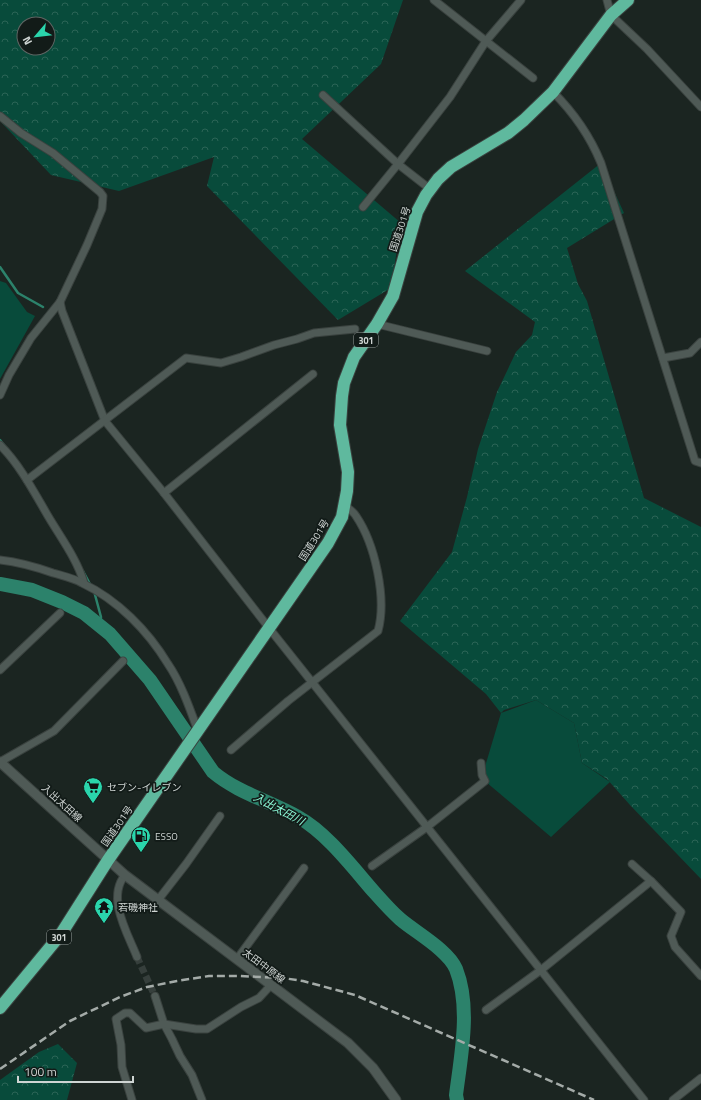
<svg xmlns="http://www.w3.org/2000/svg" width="701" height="1100" font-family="'Titillium Web','Noto Sans JP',sans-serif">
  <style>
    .green { fill: #084b3b }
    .forest { fill: url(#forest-crowns); fill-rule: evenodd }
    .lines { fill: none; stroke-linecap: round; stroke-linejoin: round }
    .stream { stroke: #2c826b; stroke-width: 2.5 }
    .river { stroke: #2c826b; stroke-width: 14 }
    .street-tunnel { stroke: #363f3c; stroke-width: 7; stroke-dasharray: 7 3.5; stroke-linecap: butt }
    .street-casing { stroke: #3a423f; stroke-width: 9 }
    .secondary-casing { stroke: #3a423f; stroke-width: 11 }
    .highway-casing { stroke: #3a423f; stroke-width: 14 }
    .street { stroke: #4f5a56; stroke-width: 7 }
    .secondary { stroke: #4f5a56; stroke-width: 9 }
    .highway { stroke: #5fb99e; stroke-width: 12 }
    .rail { stroke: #a4aba8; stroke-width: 2.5; stroke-dasharray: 8 4; stroke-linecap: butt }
    .labels { text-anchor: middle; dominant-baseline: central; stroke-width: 3.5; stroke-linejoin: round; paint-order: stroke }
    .shield { fill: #121b18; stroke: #969d9b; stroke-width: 1 }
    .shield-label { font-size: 9px; font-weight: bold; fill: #cfd5d3 }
    .street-label { font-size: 10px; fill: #cfd5d3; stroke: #121b18 }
    .poi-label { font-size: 10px; fill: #cfd5d3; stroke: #121b18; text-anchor: start }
    .water-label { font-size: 11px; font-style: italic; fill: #8ffddb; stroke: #121b18 }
  </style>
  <defs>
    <pattern id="forest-crowns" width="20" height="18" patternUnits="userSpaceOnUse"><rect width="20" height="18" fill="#084b3b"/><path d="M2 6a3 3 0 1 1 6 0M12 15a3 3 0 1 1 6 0" fill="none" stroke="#2b6456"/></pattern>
  </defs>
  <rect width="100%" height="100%" fill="#1b2521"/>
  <!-- green -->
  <g class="green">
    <path d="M0,281l6,2 21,29 8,4 -35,63z"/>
    <path d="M536,700l38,23 8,40 28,19 -59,55 -65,-55 -2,-12 17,-57z"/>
  </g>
  <!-- forest -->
  <g class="forest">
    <path d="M0,0h403l-22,64 -79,75 99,84 -10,65 -53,32 -131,-134 7,-29 -95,34 -68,-16 -51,-54zM24,24h24v24h-24z"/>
    <path d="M601,163l23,50 -57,35 11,36 9,17 57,197 57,29v352l-71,-74 -23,-26 -25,-16 -8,-40 -38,-23 -32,10 -3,3 -15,-19 -86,-73 52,-69 15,-55 11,-48 19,-57 19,-40 16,-17 3,-13 -70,-51z"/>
    <path d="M58,1044l19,19 -10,37h-67v-20l39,-28z"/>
  </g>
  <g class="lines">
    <!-- stream -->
    <g class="stream">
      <path d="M0,267l18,26 25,14"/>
      <path d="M0,440l4,5"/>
      <path d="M83,571l8,15"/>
      <path d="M94,591l7,26 -1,8"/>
    </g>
    <!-- river -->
    <path class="river" d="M0,584l32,6 30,12 22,11 26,21 40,46 63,92c25,21 57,29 85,45 29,16 55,51 77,76 8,9 16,18 25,26 15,13 48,31 56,50 15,38 5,86 0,126l1,5"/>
    <!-- street-tunnel -->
    <path class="street-tunnel" d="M137,957l18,39"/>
    <!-- street casing -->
    <g class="street-casing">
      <g id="street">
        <path d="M434,0l99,78"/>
        <path d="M607,0l4,15 36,34 54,58"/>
        <path d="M553,92c20,20 37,44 48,71l94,298 6,2"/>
        <path d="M323,95l75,69 32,25"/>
        <path d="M0,116l21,17 32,20 47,39 3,4 -1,13 -15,36 -27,57 -29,36 -22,37 -9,20"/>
        <path d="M363,207l35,-43 52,-67 36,-56 35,-41"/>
        <path d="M60,302l2,9 43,110 59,72 105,135 375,472"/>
        <path d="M377,324l110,27"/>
        <path d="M663,358l27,-5 11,-11"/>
        <path d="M0,445c20,20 34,47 48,71 13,22 29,43 36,67"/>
        <path d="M27,480l159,-122 35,5 20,-6 33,-12 23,-6 17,-6 41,-4"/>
        <path d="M164,493l149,-119"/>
        <path d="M0,560c18,2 36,7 53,13 10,3 20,5 29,10 36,17 66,48 86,81 13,19 22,45 30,67"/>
        <path d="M0,670l60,-57"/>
        <path d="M231,750l57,-49 90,-70c9,-33 -3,-87 -22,-115 -2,-4 -7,-7 -11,-10"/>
        <path d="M0,762l54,-31 69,-70"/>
        <path d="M632,864l19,17 30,31 -10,24 4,11 26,29"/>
        <path d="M372,866l55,-39 58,-46 -3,-6 -1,-12"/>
        <path d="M125,875c-19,23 3,59 12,82"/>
        <path d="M158,900l28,-36 34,-48"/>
        <path d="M237,959l67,-91"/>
        <path d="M155,996l9,28 8,15 8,17 12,19 10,25"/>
        <path d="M486,1010l55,-40 110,-89"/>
        <path d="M132,1100l-10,-33 -1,-22 -5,-26 9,-6h5l16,15 18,-4 32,5h11l34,-22 18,-9 12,-13"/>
        <path d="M673,1100l28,-22"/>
      </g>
    </g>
    <!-- secondary casing -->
    <g class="secondary-casing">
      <path id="secondary" d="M0,762l125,113 223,168 25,25 23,32"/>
    </g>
    <!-- highway casing -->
    <g class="highway-casing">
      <path id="highway" d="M0,1008l61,-74 47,-74 220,-317 14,-26 5,-26 1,-19 -8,-47 2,-29 2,-13 10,-26 23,-33 16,-28 24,-84 9,-17 12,-16 13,-12 57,-34 16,-13 29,-28 58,-77 17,-15"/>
    </g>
    <!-- street -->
    <use href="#street" class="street"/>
    <!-- secondary -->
    <use href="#secondary" class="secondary"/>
    <!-- highway -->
    <use href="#highway" class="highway"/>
    <!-- rail -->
    <path class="rail" d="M0,1069l70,-48 50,-24 27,-10 30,-6 32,-5h31l43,2 20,3 52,14 239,105"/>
  </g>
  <!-- icons -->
  <defs>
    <g id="supermarket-pin" transform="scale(1)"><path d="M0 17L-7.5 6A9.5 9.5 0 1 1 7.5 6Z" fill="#2ad5ac" stroke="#121b18"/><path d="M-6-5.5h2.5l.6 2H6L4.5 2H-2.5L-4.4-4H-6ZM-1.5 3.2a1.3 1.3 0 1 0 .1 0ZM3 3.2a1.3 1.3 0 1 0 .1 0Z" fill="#111"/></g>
    <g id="fuel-pin" transform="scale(1)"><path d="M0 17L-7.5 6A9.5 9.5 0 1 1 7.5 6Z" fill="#2ad5ac" stroke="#121b18"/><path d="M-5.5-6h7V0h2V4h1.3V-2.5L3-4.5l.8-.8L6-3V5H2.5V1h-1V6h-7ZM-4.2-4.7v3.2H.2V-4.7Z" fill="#111"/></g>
    <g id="temple-pin" transform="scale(1)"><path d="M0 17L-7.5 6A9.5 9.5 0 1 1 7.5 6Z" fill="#2ad5ac" stroke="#121b18"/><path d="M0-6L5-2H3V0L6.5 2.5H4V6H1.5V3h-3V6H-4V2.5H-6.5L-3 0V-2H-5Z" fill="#111"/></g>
  </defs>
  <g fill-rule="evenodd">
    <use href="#supermarket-pin" x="93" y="787"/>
    <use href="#fuel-pin" x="141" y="836"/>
    <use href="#temple-pin" x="104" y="907"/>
  </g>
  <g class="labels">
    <!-- shield labels -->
    <g class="shield">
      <rect x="354" y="333" width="24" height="14" rx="3"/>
      <rect x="47" y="930" width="24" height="14" rx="3"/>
    </g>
    <g class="shield-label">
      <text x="366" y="340">301</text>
      <text x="59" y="937">301</text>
    </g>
    <!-- street labels -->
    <g class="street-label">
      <text transform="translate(400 229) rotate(-72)">国道301号</text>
      <text transform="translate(314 540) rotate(-58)">国道301号</text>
      <text transform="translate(62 803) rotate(42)">入出太田線</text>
      <text transform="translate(117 826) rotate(-55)">国道301号</text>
      <text transform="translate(264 966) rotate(37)">太田中原線</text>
    </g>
    <!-- poi labels -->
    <g class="poi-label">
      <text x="107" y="787">セブン-イレブン</text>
      <text x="155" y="836">ESSO</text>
      <text x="118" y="907">若磯神社</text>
    </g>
    <!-- water labels -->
    <g class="water-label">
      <text transform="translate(279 809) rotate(28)">入出太田川</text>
    </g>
  </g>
  <!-- north arrow -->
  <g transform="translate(36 36) rotate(242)"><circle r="19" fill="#121b18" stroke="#5e6563"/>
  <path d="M0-3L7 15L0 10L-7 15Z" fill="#2ad5ac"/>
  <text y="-6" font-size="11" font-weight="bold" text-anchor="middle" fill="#cfd5d3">N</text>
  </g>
  <!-- scale -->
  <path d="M18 1076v6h115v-6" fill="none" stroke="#cfd5d3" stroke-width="2"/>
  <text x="24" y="1076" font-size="12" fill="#cfd5d3" stroke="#121b18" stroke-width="3" paint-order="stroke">100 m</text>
</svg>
